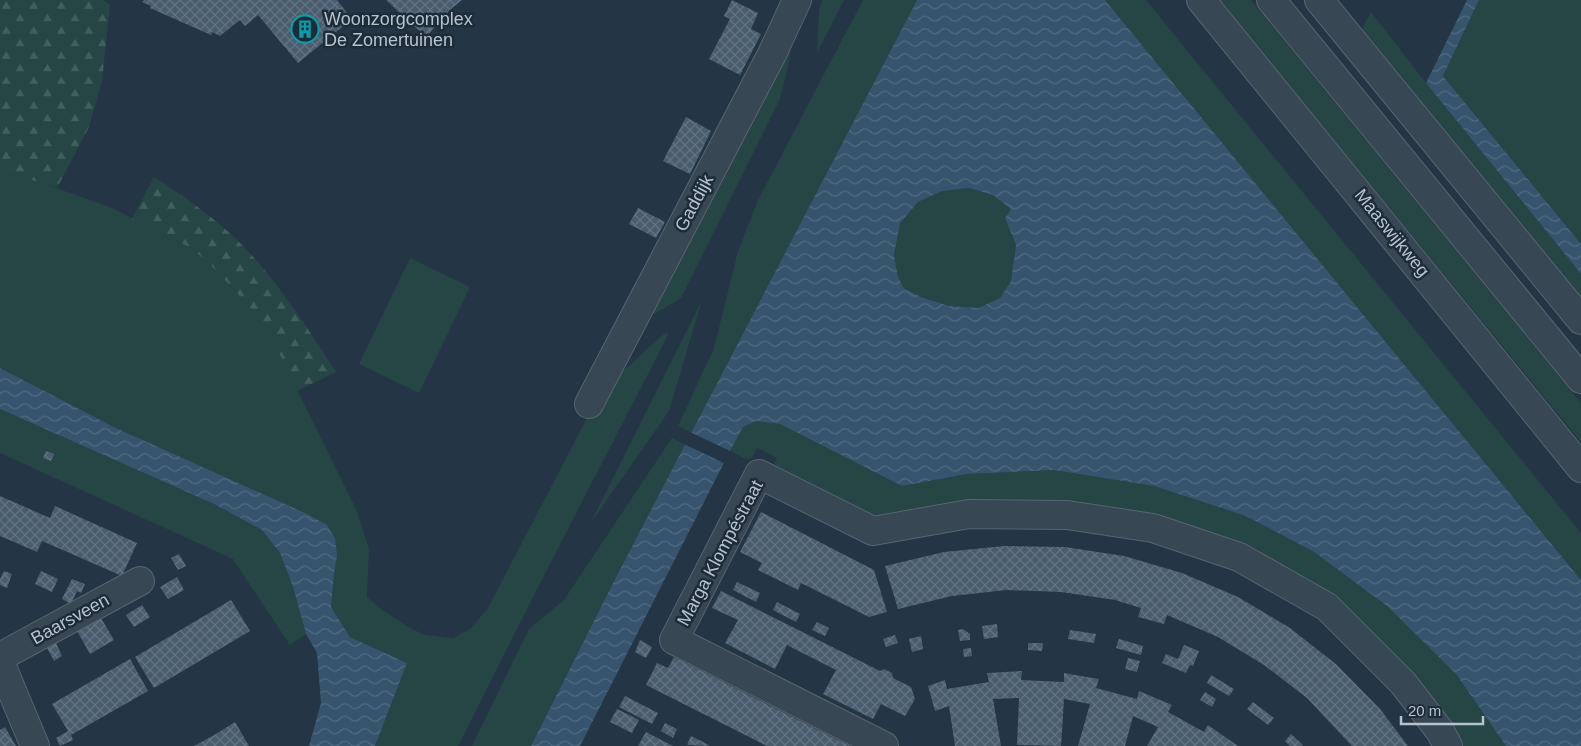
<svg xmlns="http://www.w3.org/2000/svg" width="1581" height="746" font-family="Helvetica,sans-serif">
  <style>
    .grass { fill: #264545 }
    .forest { fill: url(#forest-firs) }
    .water { fill: url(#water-waves); fill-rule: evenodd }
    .pier { fill: #243645 }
    .building { fill: url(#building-cross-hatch) }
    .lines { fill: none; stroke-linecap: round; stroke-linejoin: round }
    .minor-casing { stroke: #576571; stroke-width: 30 }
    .minor { stroke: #384754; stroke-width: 28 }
    .labels { text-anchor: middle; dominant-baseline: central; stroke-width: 5; stroke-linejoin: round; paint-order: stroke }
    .poi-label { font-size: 18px; fill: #b6c2cd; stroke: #1d2c39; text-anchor: start }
    .street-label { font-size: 18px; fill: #b6c2cd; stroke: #1d2c39 }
  </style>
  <defs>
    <pattern id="forest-firs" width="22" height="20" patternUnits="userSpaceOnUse" patternTransform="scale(1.25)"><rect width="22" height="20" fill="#264545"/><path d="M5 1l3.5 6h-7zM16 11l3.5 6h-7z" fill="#435e5f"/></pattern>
    <pattern id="water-waves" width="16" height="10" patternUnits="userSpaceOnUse" patternTransform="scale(1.25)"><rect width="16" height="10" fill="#36546d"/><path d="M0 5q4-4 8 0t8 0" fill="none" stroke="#516b81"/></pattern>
    <pattern id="building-cross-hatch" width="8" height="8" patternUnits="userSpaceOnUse" patternTransform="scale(1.25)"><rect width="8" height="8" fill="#4a5d6e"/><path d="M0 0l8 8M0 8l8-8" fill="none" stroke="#627382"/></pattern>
  </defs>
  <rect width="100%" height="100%" fill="#243645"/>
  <!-- grass -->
  <g class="grass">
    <path d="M822,0h22l-27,53 2,-42z"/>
    <path d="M863,0h54l-225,433 -14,-7 36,-78 24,-97 20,-51z"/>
    <path d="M1105,0h41l435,533v47z"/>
    <path d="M1219,0h32l330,403v39z"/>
    <path d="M1479,0h102v244l-138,-168z"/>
    <path d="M795,5l-5,53 -10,41 -99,199 -47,28z"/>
    <path d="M1371,12l55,71 155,191v38l-219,-278 1,-8z"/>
    <path d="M0,172l39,10 71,25 81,41 21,18 37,40 30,47 77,156 13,40 -2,48 11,10 32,21 15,7 28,3 17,-9 18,-21 113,-217 65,-59 2,3 -136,264 -74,147h-83l32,-83 -57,-26 -19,-30 3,-32 3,-20 -11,-31 -21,-11 -189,-85 -116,-60z"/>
    <path d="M969,188l24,7 18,14 -6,9 11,27 -5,36 -11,17 -23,10 -28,-2 -28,-9 -17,-10 -6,-10 -4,-22 6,-30 18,-23 24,-11z"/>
    <path d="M410,258l60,29 -51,106 -60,-29z"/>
    <path d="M702,300l-33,111 -79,113z"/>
    <path d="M0,409l214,95 48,26 18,23 13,34 13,47 -16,11 -57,-86 -233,-106z"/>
    <path d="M756,421l24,3 122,62 65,-12 87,-4 100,16 92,30 68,36 73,54 69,68 50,72h-48l-103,-124 -210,-105 -258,3 -25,-11 -88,-45 3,-6 -20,-10 -5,10 -6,1 -16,-8 13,-24z"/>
    <path d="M672,438l14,7 -72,136 -83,165h-59l57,-117 35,-29z"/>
  </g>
  <!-- forest -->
  <g class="forest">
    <path d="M0,0h103l7,5 -8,76 -13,46 -32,61 -18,-6 -39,-10z"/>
    <path d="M154,177c31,20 63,42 90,70 34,35 65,83 92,125l-39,19 -18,-38 -30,-47 -37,-40 -21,-18 -59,-29z"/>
  </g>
  <!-- water -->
  <g class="water">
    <path d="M917,0h188l476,580v166h-75l-50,-72 -69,-68 -73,-54 -68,-36 -92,-30 -100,-16 -87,4 -65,12 -122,-62 -24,-3 -13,6 -13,24 -150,295h-49l83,-165zM969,188l24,7 18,14 -6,9 11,27 -5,36 -11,17 -22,10 -29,-2 -28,-9 -17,-9 -6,-11 -4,-22 6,-31 18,-22 24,-11z"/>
    <path d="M1467,0h12l-36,76 138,168v30l-155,-191z"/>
    <path d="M0,368l116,60 189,85 21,11 9,14 2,17 -3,20 -3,32 19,30 57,26 -32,83h-66l12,-43 -4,-50 -11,-19 -13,-47 -13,-34 -18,-23 -48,-26 -214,-95z"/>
  </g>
  <!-- pier -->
  <path class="pier" d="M690,432l42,20 -6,12 -42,-20z"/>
  <!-- building -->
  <g class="building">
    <path d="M144,0h193l15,19 -54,44 -40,-48 -13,11 -5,-6 -20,16 -8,-4 -1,3 -61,-27 1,-2 -9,-4z"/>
    <path d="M386,0h76l-11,9 -25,28z"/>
    <path d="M732,0l26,13 -7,16 10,5 -21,41 -31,-16 21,-40 -6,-3z"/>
    <path d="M686,117l25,14 -21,43 -27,-13z"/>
    <path d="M638,208l27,14 -9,16 -27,-14z"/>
    <path d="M46,451l8,3 -3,7 -8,-3z"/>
    <path d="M0,496l50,22 5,-12 82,37 -15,33 -80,-35 -5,11 -37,-16z"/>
    <path d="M761,512l113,58 13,42 -18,5 -68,-34 -3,7 -40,-20 4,-7 -22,-11z"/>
    <path d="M1004,546l61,1 59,9 58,17 56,24 52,31 47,37 43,44 28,37h-56l-45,-48 -43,-33 -46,-28 -51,-22 -3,9 -26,-7 3,-9 -26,-8 -54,-8 -55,-2 -54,6 -54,13 -13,-43 59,-14z"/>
    <path d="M179,554l7,12 -8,4 -7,-12z"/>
    <path d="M4,571l8,3 -5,14 -7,-3v-6z"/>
    <path d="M41,571l17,8 -6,13 -17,-8z"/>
    <path d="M177,577l7,13 -16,9 -8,-12z"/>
    <path d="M72,579l13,5 -4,9 -4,-2 -6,13 -9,-5z"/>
    <path d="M737,582l23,11 -4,9 -23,-12z"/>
    <path d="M721,591l159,80 4,-2 8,4 1,5 18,9 4,12 -10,17 -24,-12 -8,15 -50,-25 13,-24 -49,-25 -12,24 -50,-26 13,-23 -26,-12z"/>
    <path d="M231,600l19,31 -96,57 -19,-31z"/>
    <path d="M777,602l23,12 -4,8 -23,-12z"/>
    <path d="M142,605l8,12 -16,10 -8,-12z"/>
    <path d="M101,618l13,22 -24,14 -13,-23z"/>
    <path d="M817,622l12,6 -4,8 -13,-6z"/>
    <path d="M997,624l1,13 -14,2 -2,-13z"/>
    <path d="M963,629l7,5v6l-10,1 -2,-11z"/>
    <path d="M1070,630l26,4 -2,9 -26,-4z"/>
    <path d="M895,635l3,8 -12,4 -3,-8z"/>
    <path d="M921,636l2,13 -11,3 -3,-13z"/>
    <path d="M1119,639l24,7 -2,9 -25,-7z"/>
    <path d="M640,640l12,7 -6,11 -11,-6z"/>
    <path d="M56,643l6,13 -8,5 -7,-13z"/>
    <path d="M1028,643h15l-1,8 -14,-1z"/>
    <path d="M1184,645l15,6 -6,15 -3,-1 -4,8 -24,-10 4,-9 12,5z"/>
    <path d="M971,648l1,8 -8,1 -1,-8z"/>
    <path d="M674,657l57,29 119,60h-83l-121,-61 11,-22 11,5z"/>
    <path d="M1128,658l12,3 -3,11 -12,-3z"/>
    <path d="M130,659l18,32 -77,44 2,5 -13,6 -4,-8 12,-7 -16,-27z"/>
    <path d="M1022,671l-1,9 43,2v-9l35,6 -3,9 41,11 2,-8 33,14 -4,7 36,20 4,-7 30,21h-91l11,-19 -25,-11 -8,30h-47l12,-42 -26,-5 -3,47 -44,-1 2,-47 -26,1 8,47h-46l-6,-40 -14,5 -7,-25 17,-6 2,9 42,-7 -2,-9z"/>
    <path d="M1211,675l23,14 -5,7 -22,-13z"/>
    <path d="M1205,692l11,7 -4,8 -12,-7z"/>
    <path d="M625,696l33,17 -6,11 -33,-17z"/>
    <path d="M1253,702l21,16 -6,7 -21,-16z"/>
    <path d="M617,709l22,11 -7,13 -22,-11z"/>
    <path d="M235,722l14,24h-55l22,-12z"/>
    <path d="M665,723l12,6 -4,9 -12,-7z"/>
    <path d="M5,727l11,19h-16v-16z"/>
    <path d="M646,732l27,14h-35z"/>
    <path d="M1291,734l10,9 2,3h-13l-5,-5z"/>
    <path d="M691,736l12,6 7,4 -23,-1z"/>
  </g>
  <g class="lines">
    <!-- minor casing -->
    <g class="minor-casing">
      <g id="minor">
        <path d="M1201,0l380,468"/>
        <path d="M1271,0l310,379"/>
        <path d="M1319,0l262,320"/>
        <path d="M589,404l183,-350 25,-54"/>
        <path d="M0,657l140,-76"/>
        <path d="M0,662l35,84"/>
        <path d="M884,746l-210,-106 85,-166 114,57 96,-17 98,1 86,13 86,29 88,50 76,76 37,48 8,15"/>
      </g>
    </g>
    <!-- minor -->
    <use href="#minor" class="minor"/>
  </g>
  <!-- icons -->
  <defs>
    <g id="building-ring" transform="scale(1.4375)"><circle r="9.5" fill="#1d2c39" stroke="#0f9aa8" stroke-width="1.5"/><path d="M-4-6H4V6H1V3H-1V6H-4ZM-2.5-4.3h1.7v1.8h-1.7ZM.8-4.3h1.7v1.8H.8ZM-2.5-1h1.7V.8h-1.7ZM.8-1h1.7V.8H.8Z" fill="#0f9aa8"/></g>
  </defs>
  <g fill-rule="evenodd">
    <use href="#building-ring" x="305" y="29"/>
  </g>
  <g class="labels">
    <!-- poi labels -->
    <g class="poi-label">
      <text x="324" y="19">Woonzorgcomplex<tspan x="324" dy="21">De Zomertuinen</tspan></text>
    </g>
    <!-- street labels -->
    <g class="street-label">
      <text transform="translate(694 203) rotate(-62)">Gaddijk</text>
      <text transform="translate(1392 233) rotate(51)">Maaswijkweg</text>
      <text transform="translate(720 553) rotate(-62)">Marga Klompéstraat</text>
      <text transform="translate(70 619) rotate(-29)">Baarsveen</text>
    </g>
  </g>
  <!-- scale -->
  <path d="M1401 716v8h82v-8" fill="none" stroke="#b6c2cd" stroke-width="2.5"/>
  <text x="1408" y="716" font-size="15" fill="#b6c2cd" stroke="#1d2c39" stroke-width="4" paint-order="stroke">20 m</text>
</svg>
